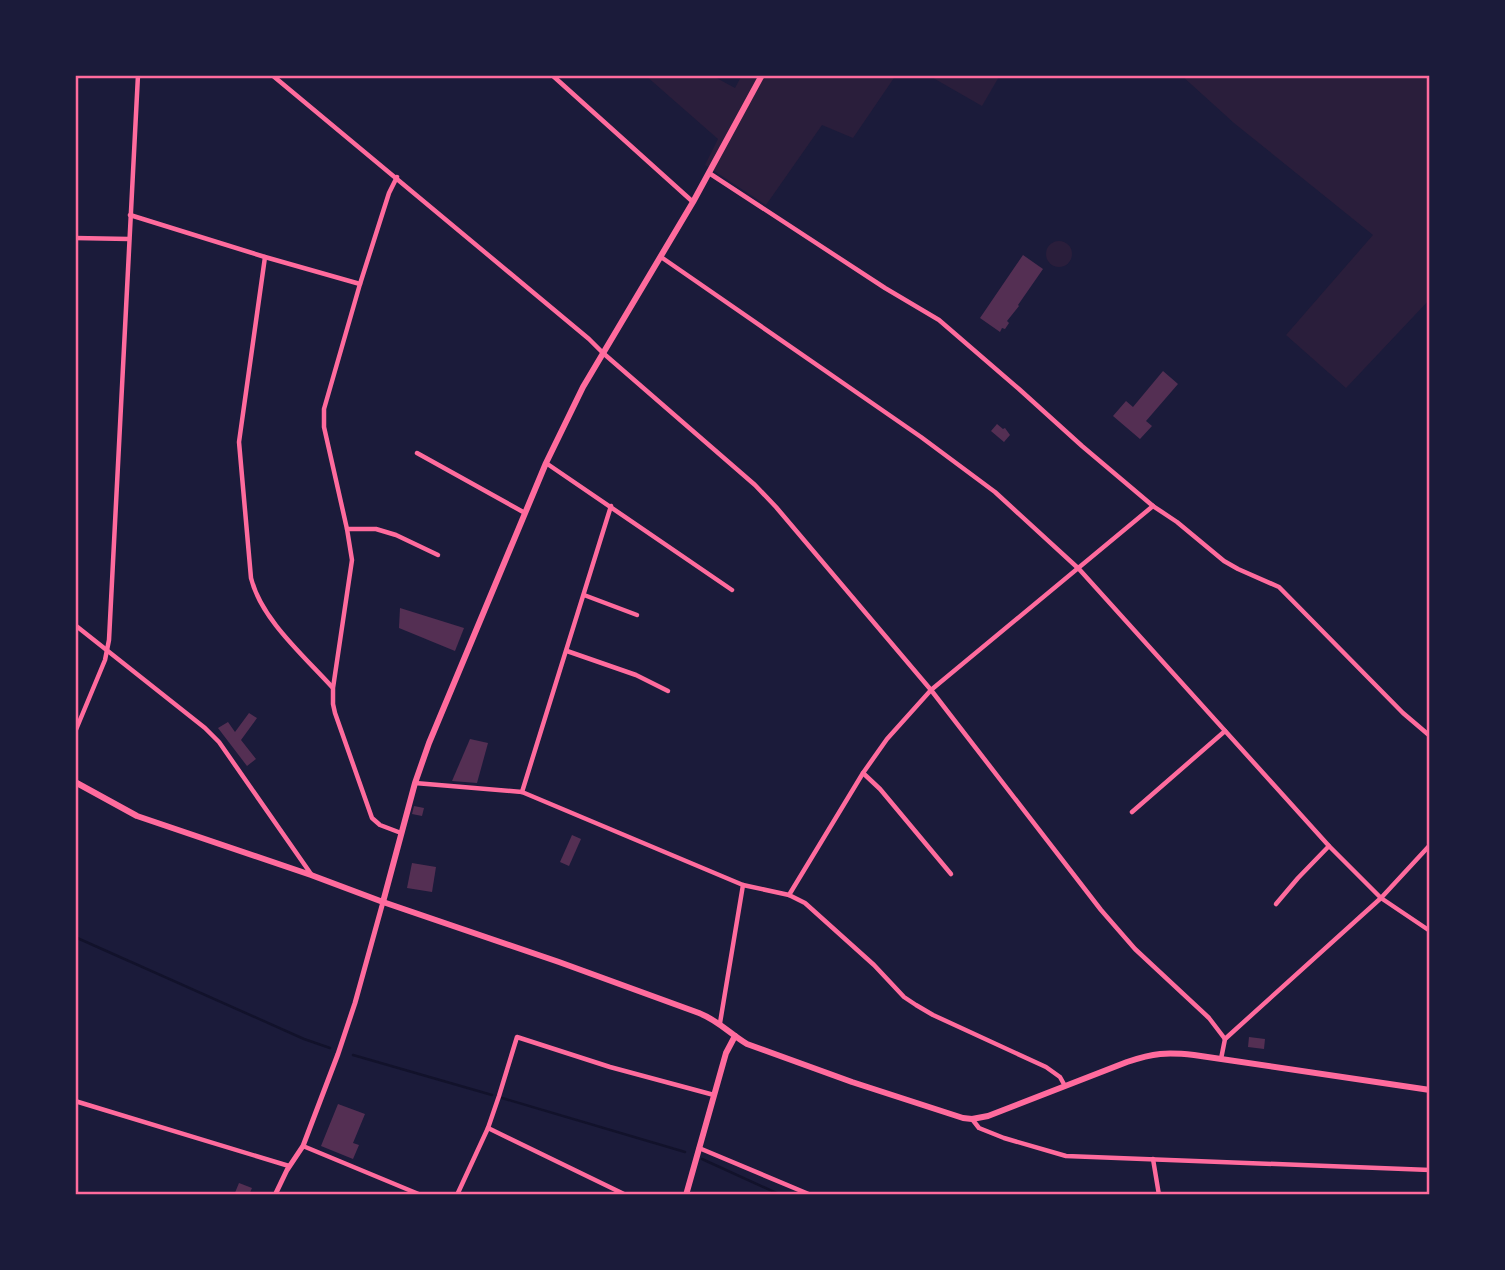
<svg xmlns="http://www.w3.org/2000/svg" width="1505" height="1270" font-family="Manrope,sans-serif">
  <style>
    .green { fill: #2a1e3b }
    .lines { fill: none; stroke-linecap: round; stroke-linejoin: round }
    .stream { stroke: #12122b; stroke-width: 2.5 }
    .building { fill: #542f53 }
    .minor { stroke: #ff6b9d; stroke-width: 4.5 }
    .tertiary { stroke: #ff6b9d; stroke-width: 5 }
    .secondary { stroke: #ff6b9d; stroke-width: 6 }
    .neatline { fill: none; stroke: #ff6b9d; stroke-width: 2.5 }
  </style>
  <rect width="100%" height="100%" fill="#1b1b3a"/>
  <!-- green -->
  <g class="green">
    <path d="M645,75h66l24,13 7,-13h154l-43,63 -31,-13 -56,80 -61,-40 13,-26z"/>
    <path d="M928,75h72l-18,31z"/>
    <path d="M1181,75h249v224l-84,89 -60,-53 87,-100 -139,-112z"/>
    <circle cx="1059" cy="254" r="13"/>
  </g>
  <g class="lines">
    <!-- stream -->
    <g class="stream">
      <path d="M75,937l229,102 26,9"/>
      <path d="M353,1055l139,40"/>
      <path d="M502,1098l183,54"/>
      <path d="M702,1159l79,36"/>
    </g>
  </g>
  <!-- building -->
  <g class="building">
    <path d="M1023,255l20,14 -25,36 1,1 -12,15 2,2 -4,6 -3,-1 -2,4 -20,-14z"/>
    <path d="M1163,371l15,13 -32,37 6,5 -12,13 -27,-23 13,-15 7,6z"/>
    <path d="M997,424l6,5 2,-1 5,7 -6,7 -13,-11z"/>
    <path d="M400,608l64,20 -9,23 -56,-23z"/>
    <path d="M249,713l8,5 -16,22 15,19 -9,7 -29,-38 10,-6 7,10z"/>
    <path d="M470,739l18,4 -11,40 -25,-2z"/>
    <path d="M414,806l10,2 -2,8 -10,-2z"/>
    <path d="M572,835l9,4 -12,27 -9,-4z"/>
    <path d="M412,863l24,4 -4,25 -25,-4z"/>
    <path d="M1249,1037l16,2 -1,10 -16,-2z"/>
    <path d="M338,1104l27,10 -12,29 6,2 -6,14 -32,-13z"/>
    <path d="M239,1183l13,5 -3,7h-15z"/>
  </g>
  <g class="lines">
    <!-- minor -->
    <g class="minor">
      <path d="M272,75l317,264 14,14 152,132 21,22 155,183 170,220 34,39 74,69 16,21"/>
      <path d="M552,75l141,127"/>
      <path d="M709,173l176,115 54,32 80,69 63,57 71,60 24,16 47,39 14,8 41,18 124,126 27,23"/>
      <path d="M397,177l-8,16 -29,91 -36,125v18l23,102 5,31 -19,128v16l2,9 37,105 8,7 21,8"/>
      <path d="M130,215l135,42 95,27"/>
      <path d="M75,238l54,1"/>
      <path d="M265,257l-26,185 12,136c10,41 53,78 81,109"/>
      <path d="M661,257l260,180 74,55 84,77 250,277 52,52 49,33"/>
      <path d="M417,453l108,60"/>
      <path d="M546,463l186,127"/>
      <path d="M347,529h29l20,6 42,20"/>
      <path d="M584,595l53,20"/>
      <path d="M75,625l130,103 14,14 92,132"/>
      <path d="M567,651l69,24 32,16"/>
      <path d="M75,732l30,-72 4,-20 29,-565"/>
      <path d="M863,773l17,16 71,85"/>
      <path d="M415,783l107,9 221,93 46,10 16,8 69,62 30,32 12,8 17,10 113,52 14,10 5,9"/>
      <path d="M522,792l89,-286"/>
      <path d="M1132,812l93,-81"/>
      <path d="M789,895l74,-122 24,-34 44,-49 222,-184"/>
      <path d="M1276,904l22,-26 31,-32"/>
      <path d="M720,1023l23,-138"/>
      <path d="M1225,1039l156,-141 49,-53"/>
      <path d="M1221,1059l4,-20"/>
      <path d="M75,1101l214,65"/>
      <path d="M972,1119l7,9 25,10 62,18 364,14"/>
      <path d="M488,1128l138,67"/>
      <path d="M303,1146l118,49"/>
      <path d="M699,1148l112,47"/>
      <path d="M1153,1159l6,36"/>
      <path d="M457,1195l31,-67 11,-32 18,-59 93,30 104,28"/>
    </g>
    <!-- tertiary -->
    <path class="tertiary" d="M275,1195l12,-25 16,-24 35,-92 17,-51 28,-101"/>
    <!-- secondary -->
    <g class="secondary">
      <path d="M75,782l62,34 174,59 72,27 176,60 140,51c20,8 30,20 48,31l105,38 111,36 9,1 16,-3 139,-54c27,-9 39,-10 67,-7l236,35"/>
      <path d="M383,902l32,-119 14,-40 117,-280 37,-76 110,-185 69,-127"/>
      <path d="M686,1195l40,-142 9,-17"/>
    </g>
  </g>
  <!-- border -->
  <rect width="1505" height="1270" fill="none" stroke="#1b1b3a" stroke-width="154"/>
  <rect x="77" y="77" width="1351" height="1116" class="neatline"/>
</svg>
